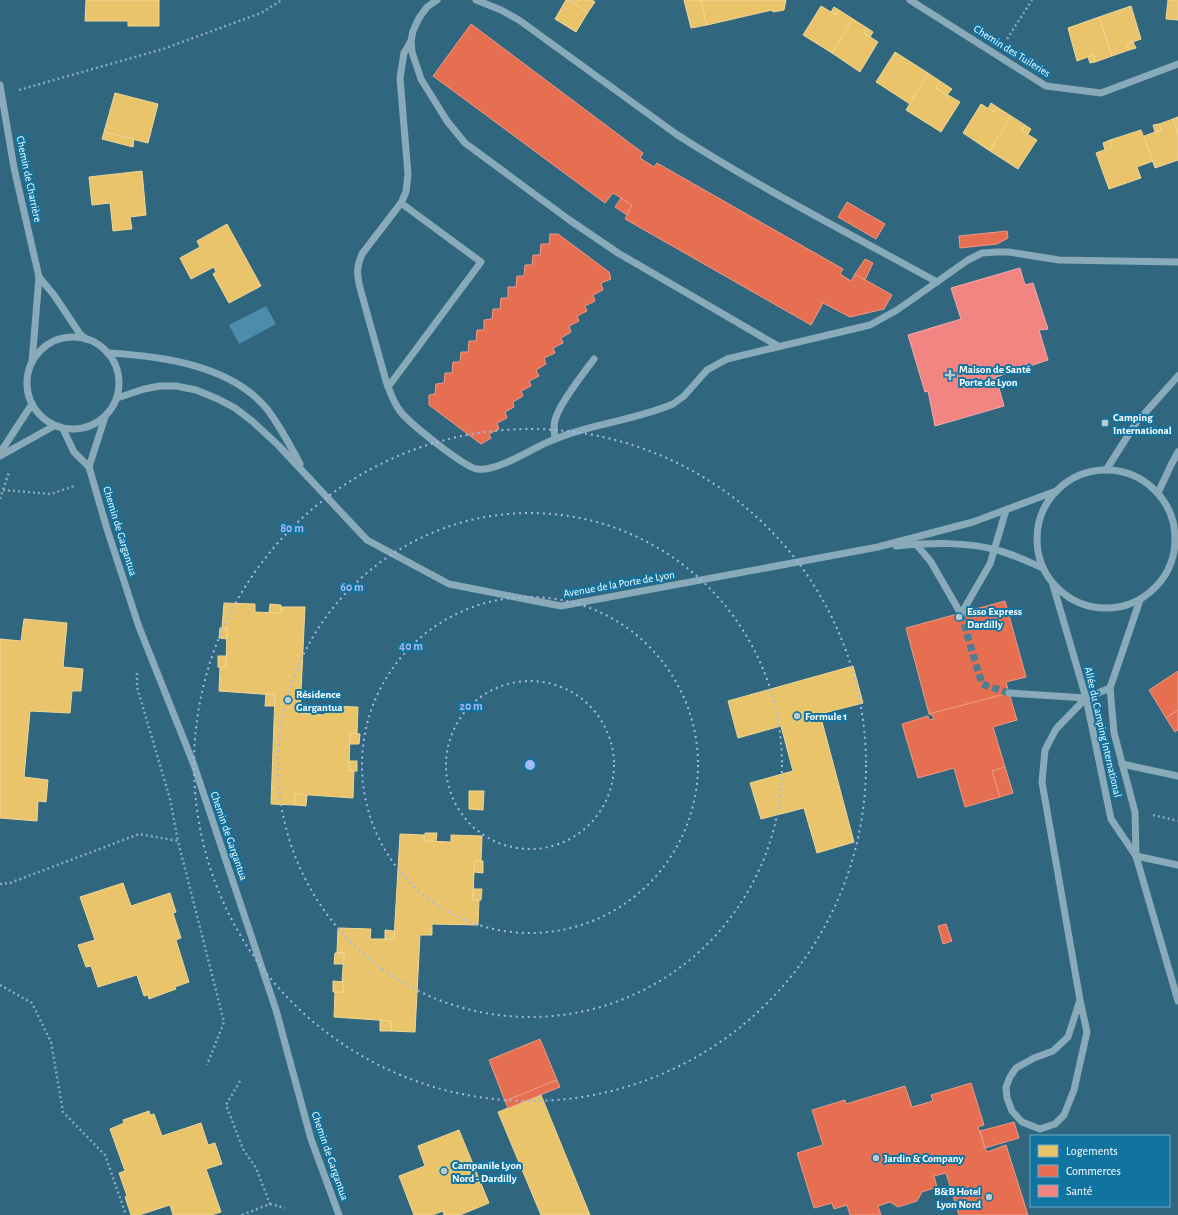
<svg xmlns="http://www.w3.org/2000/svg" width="1178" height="1215" font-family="'Alegreya Sans',sans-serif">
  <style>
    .water { fill: #4b8dab }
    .homes { fill: #e9c46a; stroke: #f0d697 }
    .shops { fill: #e76f51; stroke: #ee9a85 }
    .health { fill: #f28482; stroke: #f6a9a8 }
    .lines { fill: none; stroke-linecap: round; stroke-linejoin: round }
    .minor-tunnel { stroke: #507d92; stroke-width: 7; stroke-dasharray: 7 3.5; stroke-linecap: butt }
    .path { stroke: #89aab8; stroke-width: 2.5; stroke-dasharray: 2 3; stroke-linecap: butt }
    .minor { stroke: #89aab8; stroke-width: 7 }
    .ring { fill: none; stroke: #a5b8ef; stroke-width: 2; stroke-dasharray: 2 4 }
    .poi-dot { fill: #b7c9d2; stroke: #1073a0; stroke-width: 1.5 }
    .labels { text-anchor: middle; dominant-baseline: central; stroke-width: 4; stroke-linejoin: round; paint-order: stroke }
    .street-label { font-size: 11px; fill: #fff; stroke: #1073a0 }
    .poi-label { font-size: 11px; font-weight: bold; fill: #fff; stroke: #1073a0; text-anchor: start }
    .centre { fill: #a5b8ef; stroke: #1073a0; stroke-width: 2 }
    .ring-label { font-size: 12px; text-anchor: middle; font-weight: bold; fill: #a5b8ef; stroke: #1073a0; stroke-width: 4; stroke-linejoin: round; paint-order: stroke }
  </style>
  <rect width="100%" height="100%" fill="#31667f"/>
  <!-- water -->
  <path class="water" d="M266,306l10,18 -37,20 -10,-19z"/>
  <!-- homes -->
  <g class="homes">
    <path d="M86,0h73v26h-31v-5h-43z"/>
    <path d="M566,0h3l19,12 -12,20 -21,-13z"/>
    <path d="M569,0h23l3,2 -7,10z"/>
    <path d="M684,0h17l6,25 -16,3z"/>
    <path d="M701,0h85l-2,10 -11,2 -1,-2 -65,15z"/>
    <path d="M1168,0h10v20l-12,-1z"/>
    <path d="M821,6l15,9 3,-5 14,9 -21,34 -29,-18z"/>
    <path d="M1131,6l10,33 -14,5 2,6 -17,6 -13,-39z"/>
    <path d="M834,7l5,3 -3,5 -5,-3z"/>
    <path d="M1099,17l13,39 -17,6 -2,-7 -16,6 -9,-33z"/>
    <path d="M853,19l14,9 -3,5 14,9 -18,30 -28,-19z"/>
    <path d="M867,28l6,4 -3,5 -6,-4z"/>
    <path d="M1133,42l3,6 -7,2 -2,-6z"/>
    <path d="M895,52l33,21 -18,31 -34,-22z"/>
    <path d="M1093,55l2,7 -5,1 -2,-6z"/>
    <path d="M928,73l12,8 -4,7 24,14 -19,30 -35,-22z"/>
    <path d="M940,81l12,8 -5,6 -11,-7z"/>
    <path d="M115,93l43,11 -10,39 -44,-11z"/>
    <path d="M991,103l6,4 -3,5 -6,-3z"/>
    <path d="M981,104l13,8 3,-5 14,9 -21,35 -27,-18z"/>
    <path d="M1011,116l14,9 -3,6 15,9 -19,29 -28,-18z"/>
    <path d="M1178,117v17l-5,-15z"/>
    <path d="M1173,119l5,15v26l-23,8 -11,-32 17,-6 -2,-6z"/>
    <path d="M1159,124l2,6 -6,2 -2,-7z"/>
    <path d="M1025,125l6,4 -3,5 -6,-3z"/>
    <path d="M1141,130l12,31 -16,6 4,11 -32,11 -13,-36 16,-6 -2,-7z"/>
    <path d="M104,132l30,7 -1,8 -31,-8z"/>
    <path d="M1110,140l2,7 -7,3 -2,-7z"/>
    <path d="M142,171l4,44 -16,2 2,12 -19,2 -3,-28 -18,2 -3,-28z"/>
    <path d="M227,224l34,62 -32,17 -16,-29 3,-2 -2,-5 -23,12 -11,-21 20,-11 -3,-6z"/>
    <path d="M224,603l31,1v8l26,1v-6h24l-5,106 25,2 1,-9 32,1 -1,27 -7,-1 -1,38h5l-1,27 -58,-4v11l-24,-1 4,-109 -56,-4 1,-24h6l1,-39h-5z"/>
    <path d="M270,604l11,1v8l-12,-1z"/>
    <path d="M24,619l43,4 -4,44 20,2 -2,22h-9l-2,22 -40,-2 -6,66 24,3 -2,22 -8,-1 -1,20 -37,-3v-179l21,2z"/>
    <path d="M220,628h7v11l-8,-1z"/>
    <rect x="218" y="656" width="8" height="11"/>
    <path d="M853,666l10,37 -43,11 34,128 -37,11 -13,-45 -43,11 -11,-36 43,-12 -12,-45 -43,12 -10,-37z"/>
    <path d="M266,694l9,1 -1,11h-9z"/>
    <path d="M301,704l10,1v9l-11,-1z"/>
    <path d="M350,733l10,1 -1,10h-9z"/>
    <rect x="349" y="761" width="8" height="10"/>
    <path d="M469,791h15l-1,19 -14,-1z"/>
    <path d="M295,794l12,1 -1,11 -11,-1z"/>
    <path d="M425,833h12l-1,9 -12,-1z"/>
    <path d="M400,834l24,1v6l27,1v-7l31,1 -1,25h-6l-1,11 -1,28h6l-1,25 -46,-1v11h-12l-5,97 -24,-1v-10l-57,-4 1,-25h8l1,-10h-2l2,-29h-7l1,-25 33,1 -1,10h24z"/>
    <path d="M475,861h8v12l-9,-1z"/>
    <path d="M123,883l8,23 39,-13 6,19 -3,1 8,25 -5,2 13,42 -14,5 1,2 -27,10 -1,-4 -4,1 -7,-21 -39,12 -7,-21 -5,1 -8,-22 17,-5 -15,-43z"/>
    <path d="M474,889h8l-1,11h-8z"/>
    <path d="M385,930l9,1v8h-9z"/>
    <path d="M335,953h9v11h-10z"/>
    <path d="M333,981l11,1 -1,10h-10z"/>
    <path d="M380,1020l11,1v10h-11z"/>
    <path d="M541,1095l49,120h-49l-43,-103z"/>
    <path d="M149,1111l1,4 4,-1 8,22 39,-13 7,22 7,-2 7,21 -16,5 15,43 -10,3h-38l-3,-10 -31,10h-8l-6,-18 2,-1 -8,-23 6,-2 -15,-42 14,-6 -1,-3z"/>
    <path d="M459,1130l30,73 -29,12h-16l-1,-4 -11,4h-18l-15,-39 26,-10 -7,-20z"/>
  </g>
  <!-- shops -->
  <g class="shops">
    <path d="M471,24l172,129 -3,5 14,9 3,-4 186,106 -3,5 11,7 4,-7 37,21 -8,14 -34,8 -27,-14 -12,22 -186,-106 7,-14 -19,-12 -8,10 -172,-127z"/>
    <path d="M621,198l11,7 -5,10 -12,-8z"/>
    <path d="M847,202l38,22 -9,15 -38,-22z"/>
    <path d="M1007,231l1,7 -11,6 -37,4 -1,-12z"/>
    <path d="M550,234h8l51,38 2,7 -10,4 2,7 -10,5 2,6 -10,5 2,5 -10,5 2,5 -10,5 2,6 -10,6 2,5 -10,5 2,5 -11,5 2,6 -10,6 3,6 -10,5 2,5 -10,5 2,5 -10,6 1,5 -9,5 2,6 -10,5 2,6 -10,5 2,4 -10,6 -52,-39v-10l6,-1 1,-10 8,-1 1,-10h7l1,-11h7l1,-10h7l1,-11h7l1,-11h7v-10l8,-1 1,-10h7l1,-11h7v-11h8l1,-11h7l1,-11h7l1,-10h7l1,-11h8z"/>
    <path d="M865,259l8,4 -8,17 -10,-6z"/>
    <path d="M1005,601l21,76 -20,5 3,11 -80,21 -23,-86z"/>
    <path d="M1178,671v39l-12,8 -17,-28z"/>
    <path d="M1009,693l8,27 -24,7 12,40 -13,4 8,26 -35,10 -11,-39 -36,10 -16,-54 26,-8 1,4 5,-1 -2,-4 -3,-1z"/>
    <path d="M1178,710v20l-3,2 -9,-14z"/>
    <path d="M1005,767l8,26 -13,4 -8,-26z"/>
    <path d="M946,924l6,17 -9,3 -5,-18z"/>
    <path d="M540,1039l17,41 -52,21 -16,-41z"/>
    <path d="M557,1080l3,7 -52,21 -3,-7z"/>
    <path d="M971,1083l13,42 -6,2 7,21 2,4 19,-7 22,70h-69l-13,-42 -12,3 3,11 -15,5 -5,9 -19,6 -8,-5 -12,4 3,9h-31l-3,-10 -13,4 -2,-6 -18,5 -17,-55 26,-8 -11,-35 33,-10 1,4 59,-18 7,21 21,-6 -2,-6z"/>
    <path d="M1014,1122l5,16 -34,10 -5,-17z"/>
  </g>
  <!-- health -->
  <path class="health" d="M1020,268l5,17 8,-2 15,46 -9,1 9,30 -52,17 8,29 -69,20 -7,-35 -3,1 -17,-57 53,-16 -10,-31z"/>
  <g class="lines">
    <!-- minor-tunnel -->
    <path class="minor-tunnel" d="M961,614l21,70 27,9"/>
    <!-- path -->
    <g class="path">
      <path d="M1007,39l25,-39"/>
      <path d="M19,90l144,-41 98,-36 21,-13"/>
      <path d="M3,490l48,4 23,-8"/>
      <path d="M0,499l9,-27"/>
      <path d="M137,673v14l33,112 8,42"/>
      <path d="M1153,815l25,6"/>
      <path d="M0,884l10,-1 129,-49 39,7 46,181 -17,43"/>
      <path d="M0,985l32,18 19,39 12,70 42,43 21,60"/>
      <path d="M240,1081l-14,24 17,44 13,19 14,36"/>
      <path d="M242,1215l28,-11 15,4"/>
    </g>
    <!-- minor -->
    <g class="minor">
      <path d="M437,0l-10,7 -8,11 -6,13 -2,10 1,11 9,27 26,42 18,22 103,76 50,34 160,93"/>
      <path d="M476,0l25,10 18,10 157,114c84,54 174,100 261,148"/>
      <path d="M910,0l136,86 55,7 77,-29"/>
      <path d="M0,85l14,83 25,109 -7,85"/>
      <path d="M401,203l5,-11 2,-18 -8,-96 4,-25 7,-12"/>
      <path d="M39,277l15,18 26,39 6,5"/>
      <circle cx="73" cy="383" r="46"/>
      <path d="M108,353c53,3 123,12 159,56 13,17 23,36 33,55"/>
      <path d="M388,387l93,-125 -80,-59 -39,51c-6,14 -5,21 -2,34l26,93c4,11 7,21 14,30 9,12 64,56 77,58 20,3 52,-19 71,-27 40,-18 85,-21 125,-38l11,-8 23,-26 20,-11 143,-34 27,-15 71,-50 14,-7 14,-1h13l50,8 119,2"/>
      <path d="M117,398l27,-9 16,-3h16l20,4 22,9 17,9 17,13 26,24 89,95 82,44 112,22 317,-59 95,-25 83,-31"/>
      <path d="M63,429l11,23 15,15 18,62 32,98 55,138 82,245 35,129 28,76"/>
      <path d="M555,439c-1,-8 -2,-15 1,-22 6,-17 27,-43 38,-58"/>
      <path d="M0,453l32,-49"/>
      <path d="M0,456l54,-30"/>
      <path d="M89,467l16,-50"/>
      <circle cx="1106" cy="539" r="69"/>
      <path d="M1106,470l30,-47 42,-47"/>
      <path d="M1158,493l13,-28 7,-13"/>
      <path d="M916,544l15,18 30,52 29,-50 16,-54"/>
      <path d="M896,546c34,-3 71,-5 104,5 15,4 29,11 43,17"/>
      <path d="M1053,585l33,113 25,121 25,37"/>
      <path d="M1140,600l-30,88 4,45 21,79 1,44 42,145"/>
      <path d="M1009,693l77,5"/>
      <path d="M1122,764l56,12"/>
      <path d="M1136,856l42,9"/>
      <path d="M1080,1000l-12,37 -15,14 -19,7 -18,10 -6,9 -4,10 1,11 5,13 10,11 18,7 15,-5 9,-9 10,-25 13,-58 -7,-32 -38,-218 3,-32 11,-21 30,-31 24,-10"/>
    </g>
  </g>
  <!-- distance rings -->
  <g class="ring">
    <circle cx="530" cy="765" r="84"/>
    <circle cx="530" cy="765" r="168"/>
    <circle cx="530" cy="765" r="252"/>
    <circle cx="530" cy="765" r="336"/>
  </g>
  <!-- markers -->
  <g class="poi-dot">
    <path d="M948 369h4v4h4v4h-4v4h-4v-4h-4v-4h4z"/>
    <rect x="1101" y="419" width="8" height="8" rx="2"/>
    <circle cx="959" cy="617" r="4"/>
    <circle cx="288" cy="700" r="4"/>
    <circle cx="797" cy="716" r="4"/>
    <circle cx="876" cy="1158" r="4"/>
    <circle cx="444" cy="1171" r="4"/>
    <circle cx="989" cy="1197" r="4"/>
  </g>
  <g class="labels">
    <!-- street labels -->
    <g class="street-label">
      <text transform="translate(1012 51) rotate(32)">Chemin des Tuileries</text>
      <text transform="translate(29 179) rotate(78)">Chemin de Charrière</text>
      <text transform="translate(120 531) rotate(73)">Chemin de Gargantua</text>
      <text transform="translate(619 584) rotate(-10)">Avenue de la Porte de Lyon</text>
      <text transform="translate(1103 732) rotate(77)">Allée du Camping International</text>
      <text transform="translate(229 836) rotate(71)">Chemin de Gargantua</text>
      <text transform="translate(330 1156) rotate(71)">Chemin de Gargantua</text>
    </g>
    <!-- poi labels -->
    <g class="poi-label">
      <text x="959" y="369">Maison de Santé<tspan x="959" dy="13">Porte de Lyon</tspan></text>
      <text x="1113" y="417">Camping<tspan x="1113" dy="13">International</tspan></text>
      <text x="967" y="611">Esso Express<tspan x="967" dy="13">Dardilly</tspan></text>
      <text x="296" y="694">Résidence<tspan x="296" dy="13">Gargantua</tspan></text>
      <text x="805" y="716">Formule 1</text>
      <text x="884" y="1158">Jardin &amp; Company</text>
      <text x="452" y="1165">Campanile Lyon<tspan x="452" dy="13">Nord - Dardilly</tspan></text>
      <text x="981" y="1191" text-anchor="end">B&amp;B Hotel<tspan x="981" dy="13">Lyon Nord</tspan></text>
    </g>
  </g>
  <circle cx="530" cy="765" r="6" class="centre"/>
  <g class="ring-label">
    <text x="292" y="532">80 m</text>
    <text x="352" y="591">60 m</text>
    <text x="411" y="650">40 m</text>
    <text x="471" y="710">20 m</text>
  </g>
  <!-- legend -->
  <rect x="1030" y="1135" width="140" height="72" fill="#1073a0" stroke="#70abc6"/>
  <rect x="1038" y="1145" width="20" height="12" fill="#e9c46a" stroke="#70abc6"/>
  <text x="1066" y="1155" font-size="12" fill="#ffffff">Logements</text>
  <rect x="1038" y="1165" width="20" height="12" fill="#e76f51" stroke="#70abc6"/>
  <text x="1066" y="1175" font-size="12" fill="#ffffff">Commerces</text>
  <rect x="1038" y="1185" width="20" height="12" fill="#f28482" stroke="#70abc6"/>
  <text x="1066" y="1195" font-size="12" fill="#ffffff">Santé</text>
</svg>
